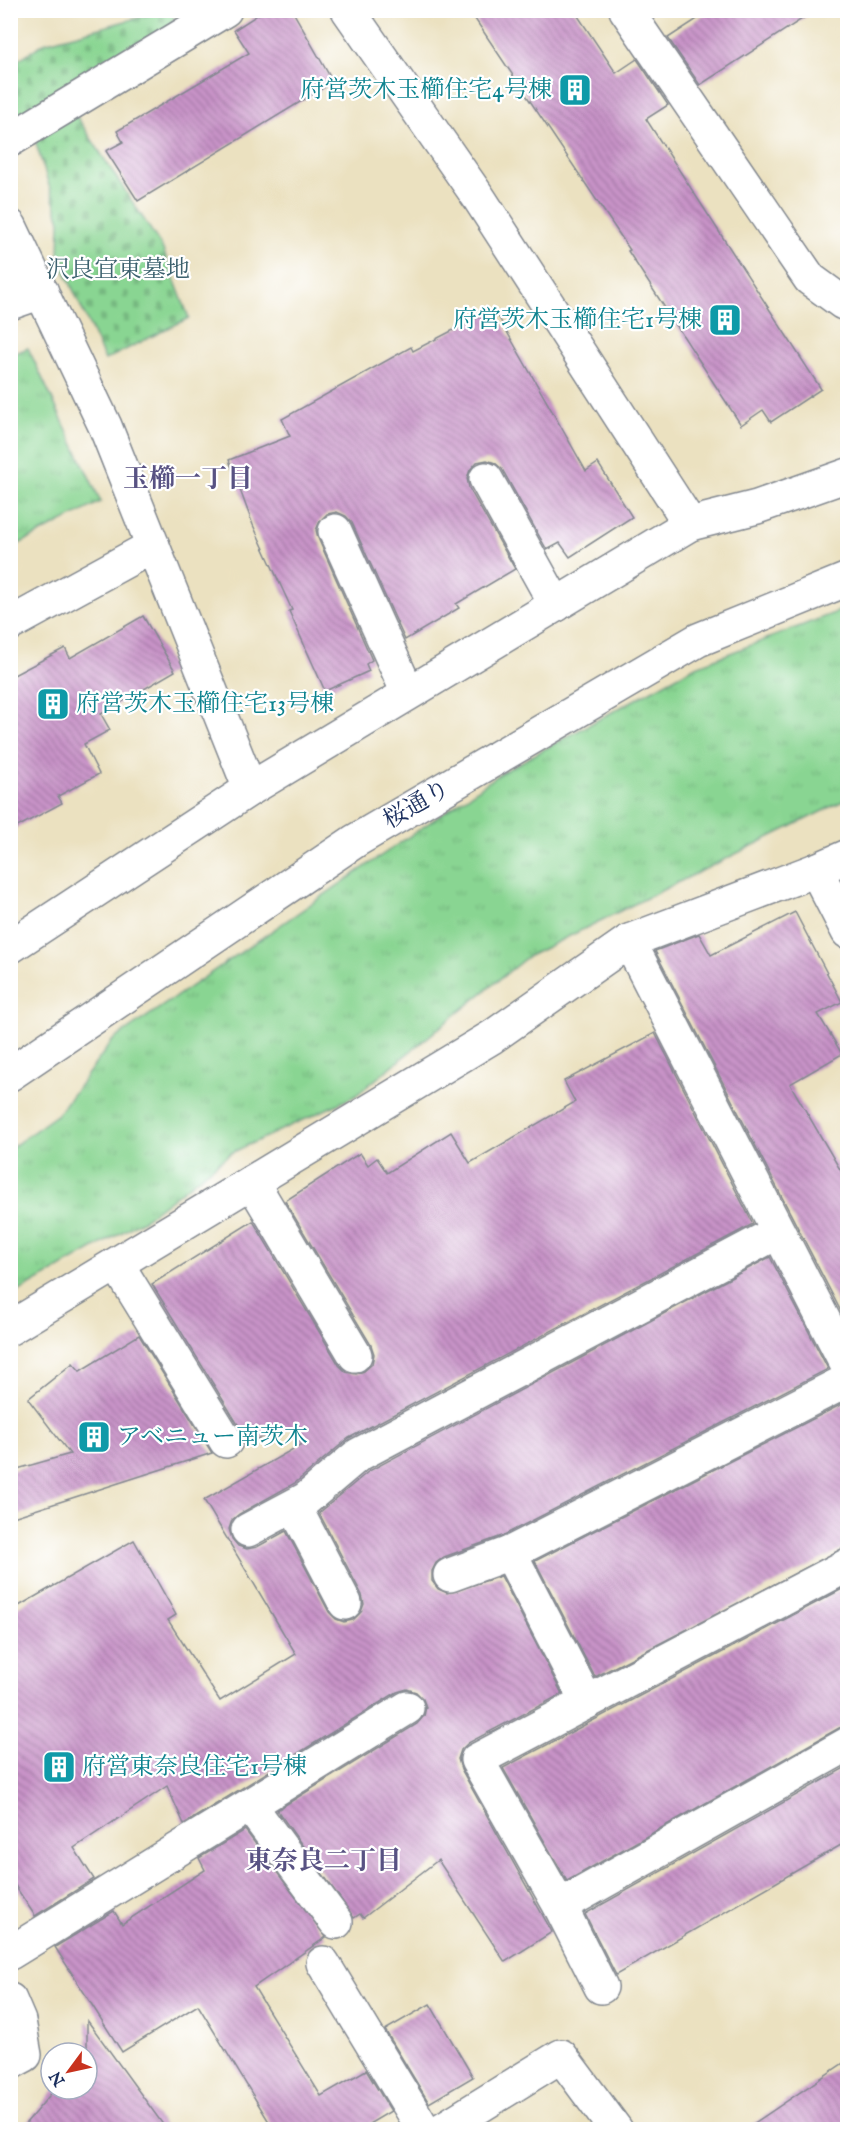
<svg xmlns="http://www.w3.org/2000/svg" width="858" height="2140" font-family="'IM FELL English','Noto Serif JP',serif">
  <style>
    .grass { fill: url(#grass-tufts); stroke: #528278; stroke-width: 1.5 }
    .cemetery { fill: url(#cemetery-stones); stroke: #528278; stroke-width: 1.5 }
    .building { fill: url(#building-back-hatch) }
    .lines { fill: none; stroke-linecap: round; stroke-linejoin: round }
    .minor-casing { stroke: #83888f; stroke-width: 36 }
    .minor { stroke: #fff; stroke-width: 33 }
    .labels { text-anchor: middle; dominant-baseline: central; stroke-width: 4.5; stroke-linejoin: round; paint-order: stroke }
    .culture-label { font-size: 24px; fill: #0d838f; stroke: #fff; text-anchor: start }
    .park-label { font-size: 24px; fill: #3c616e; stroke: #fff }
    .street-label { font-size: 24px; fill: #1b2f5e; stroke: #fff }
    .neighbourhood-label { font-size: 26px; font-weight: bold; fill: #585283; stroke: #fff }
  </style>
  <defs>
    <pattern id="grass-tufts" width="24" height="20" patternUnits="userSpaceOnUse" patternTransform="scale(1.5)"><rect width="24" height="20" fill="#89d592"/><path d="M3 7l-1-3M5 7V3M7 7l1-3M15 17l-1-3M17 17v-4M19 17l1-3" fill="none" stroke="#76b780"/></pattern>
    <pattern id="cemetery-stones" width="16" height="16" patternUnits="userSpaceOnUse" patternTransform="scale(1.5)"><rect width="16" height="16" fill="#89d592"/><path d="M2 7V4a2 2 0 0 1 4 0v3zM10 15v-3a2 2 0 0 1 4 0v3z" fill="#76b780"/></pattern>
    <pattern id="building-back-hatch" width="6" height="6" patternUnits="userSpaceOnUse" patternTransform="scale(1.5)"><rect width="6" height="6" fill="#c893c7"/><path d="M-1 5l2 2M0 0l6 6M5-1l2 2" fill="none" stroke="#a278a5"/></pattern>
  </defs>
  <rect width="100%" height="100%" fill="#fff"/>
  <filter id="ink" filterUnits="userSpaceOnUse"><feTurbulence type="fractalNoise" baseFrequency=".0167" numOctaves="2"/><feDisplacementMap in="SourceGraphic" scale="12" xChannelSelector="R" yChannelSelector="G"/><feConvolveMatrix kernelMatrix="1 2 1 2 8 2 1 2 1" color-interpolation-filters="sRGB"/></filter>
  <filter id="wash" filterUnits="userSpaceOnUse"><feTurbulence type="fractalNoise" baseFrequency=".008" numOctaves="4" result="noise"/><feDisplacementMap in="SourceGraphic" scale="24" xChannelSelector="R" yChannelSelector="G"/><feGaussianBlur stdDeviation="1.35" result="paint"/><feColorMatrix in="noise" values="0 0 0 0 0 0 0 0 0 0 0 0 0 0 0 0 0 1.4 0 .05"/><feComposite in="paint" operator="in"/></filter>
  <g filter="url(#wash)">
    <rect width="100%" height="100%" fill="#ebe1c0"/>
    <!-- grass -->
    <g class="grass">
      <path d="M28,348l73,154 -90,46v-193z"/>
      <path d="M847,608v191l-320,158 -172,139 -124,57 -86,66 -134,77v-148l47,-34 55,-74 390,-268 191,-105z"/>
    </g>
    <!-- cemetery -->
    <g class="cemetery">
      <path d="M163,11h12l-5,23 -159,88v-57l33,-22z"/>
      <path d="M75,114l87,133 27,71 -84,42 -46,-102 1,-37 -26,-84z"/>
    </g>
    <g id="blocks">
      <!-- building -->
      <g class="building">
        <path d="M265,10h27l41,72 -195,119 -32,-50 17,-9 -6,-11 132,-78 -15,-23z"/>
        <path d="M469,10h105l42,63 21,-14 31,46 -22,14 175,270 -50,33 -8,-12 -22,15 -113,-174 2,-1z"/>
        <path d="M711,10h105l-116,75 -32,-47z"/>
        <path d="M494,309l92,162 12,-8 34,54 -62,40 -10,-14 -13,7 -45,-81 -7,-6 -8,-3 -10,2 -7,8 -3,8 2,10 46,81 -59,35 3,4 -54,32 -53,-117 -6,-7 -9,-4 -10,2 -7,7 -4,9 2,8 54,122 -6,4 3,7 -44,20 -36,-80 3,-1 -39,-85 -24,-65 61,-24 -8,-17 129,-72 2,4z"/>
        <path d="M143,616l32,55 -74,43 9,16 -26,14 15,30 -41,22 4,7 -52,28v-154l55,-29 5,10z"/>
        <path d="M795,912l47,90 -24,12 24,40 -52,30 58,99v142l-193,-374 44,-17 12,21z"/>
        <path d="M655,1033l98,191 -404,214 -54,45 -56,31 -7,6 -3,9 3,10 6,7 9,3 10,-2 29,-16 43,81 7,7 8,3 9,-2 8,-8 3,-8 -2,-9 -43,-82 50,-42 401,-214 58,112 -326,167 -58,21 -8,6 -4,8v10l6,8 9,4 54,-17 61,118 -94,49 -7,7 -3,9 3,10 91,163 -47,30 -67,-102 -75,58 -3,-4 -6,4 -77,-108 140,-86 7,-8 2,-9 -3,-8 -7,-7 -9,-3 -10,3 -213,132 -17,-38 -93,62 20,31 -59,37 -25,-38v-267l124,-71 42,75 -8,5 52,81 76,-47 -92,-154 98,-56 -8,-17 -50,16 -2,-12 -90,-147 101,-63 86,144 7,7 10,2 8,-3 8,-7 2,-10 -3,-9 -86,-144 75,-48 8,12 9,-7 10,15 64,-41 19,31 105,-61 -11,-21z"/>
        <path d="M139,1335l73,118 -202,65v-47l60,-17 -42,-55 45,-36 7,8z"/>
        <path d="M848,1401v145l-253,131 -60,-116z"/>
        <path d="M848,1586v139l-9,3 -272,153 -64,-113z"/>
        <path d="M848,1766v75l-232,134 -31,-61z"/>
        <path d="M245,1830l81,107 -72,50 67,109 45,-26 25,41 -32,19h-96l8,-5 -73,-120 -76,47 -67,-105 59,-36 8,13 83,-54 -6,-12z"/>
        <path d="M430,2004l43,73 -44,26 -44,-73z"/>
        <path d="M87,2020l80,110h-147l35,-41h32z"/>
        <path d="M848,2060v70h-104z"/>
      </g>
    </g>
  </g>
  <g filter="url(#ink)">
    <use href="#blocks" fill-opacity="0" stroke="#83888f" stroke-width="1.5"/>
    <g class="lines">
      <!-- minor casing -->
      <g class="minor-casing">
        <g id="minor">
          <path d="M626,10l184,269 33,24h5"/>
          <path d="M10,140l215,-130"/>
          <path d="M10,226l95,200 145,363"/>
          <path d="M10,303l32,-11"/>
          <path d="M486,479l70,126"/>
          <path d="M690,524l67,-17 91,-32"/>
          <path d="M335,531l73,162"/>
          <path d="M10,624l143,-78"/>
          <path d="M816,870l32,62"/>
          <path d="M629,941l219,426"/>
          <path d="M10,947l240,-158 440,-265 -211,-326 -131,-188"/>
          <path d="M10,1074l345,-233 343,-201 150,-61"/>
          <path d="M252,1182l103,173"/>
          <path d="M117,1264l109,177"/>
          <path d="M10,1328l482,-291 137,-96 187,-71 32,-14"/>
          <path d="M294,1506l51,97"/>
          <path d="M248,1530l58,-31 52,-44 420,-223"/>
          <path d="M510,1553l77,149"/>
          <path d="M450,1575l60,-22 338,-173"/>
          <path d="M251,1807l85,115"/>
          <path d="M560,1906l288,-162"/>
          <path d="M10,1953l397,-245"/>
          <path d="M323,1963l101,167"/>
          <path d="M601,1987l-41,-81 -83,-146 371,-195"/>
          <path d="M10,2000l9,21 6,34 -15,8"/>
          <path d="M441,2130l120,-74 55,74"/>
        </g>
      </g>
      <!-- minor -->
      <use href="#minor" class="minor"/>
    </g>
  </g>
  <!-- icons -->
  <defs>
    <g id="building-square" transform="scale(1.725)"><rect x="-9" y="-9" width="18" height="18" rx="4" fill="#0f9aa8" stroke="#fff"/><path d="M-4-6H4V6H1V3H-1V6H-4ZM-2.5-4.3h1.7v1.8h-1.7ZM.8-4.3h1.7v1.8H.8ZM-2.5-1h1.7V.8h-1.7ZM.8-1h1.7V.8H.8Z" fill="#fff"/></g>
  </defs>
  <g fill-rule="evenodd">
    <use href="#building-square" x="575" y="90"/>
    <use href="#building-square" x="725" y="320"/>
    <use href="#building-square" x="53" y="704"/>
    <use href="#building-square" x="94" y="1437"/>
    <use href="#building-square" x="59" y="1767"/>
  </g>
  <g class="labels">
    <!-- culture labels -->
    <g class="culture-label">
      <text x="552" y="90" text-anchor="end">府営茨木玉櫛住宅4号棟</text>
      <text x="702" y="320" text-anchor="end">府営茨木玉櫛住宅1号棟</text>
      <text x="76" y="704">府営茨木玉櫛住宅13号棟</text>
      <text x="117" y="1437">アベニュー南茨木</text>
      <text x="82" y="1767">府営東奈良住宅1号棟</text>
    </g>
    <!-- park labels -->
    <g class="park-label">
      <text x="118" y="270">沢良宜東墓地</text>
    </g>
    <!-- street labels -->
    <g class="street-label">
      <text transform="translate(417 805) rotate(-30)">桜通り</text>
    </g>
    <!-- neighbourhood labels -->
    <g class="neighbourhood-label">
      <text x="188" y="479">玉櫛一丁目</text>
      <text x="324" y="1861">東奈良二丁目</text>
    </g>
  </g>
  <!-- margin -->
  <rect width="858" height="2140" fill="none" stroke="#fff" stroke-width="36"/>
  <!-- north arrow -->
  <g transform="translate(69 2071) rotate(237)"><circle r="28" fill="#ffffff" stroke="#a4acbf" stroke-width="1.5"/>
  <path d="M0-4.5L10 22L0 15L-10 22Z" fill="#c8321e"/>
  <text y="-9" font-size="16" font-weight="bold" text-anchor="middle" fill="#1b2f5e">N</text>
  </g>
</svg>
